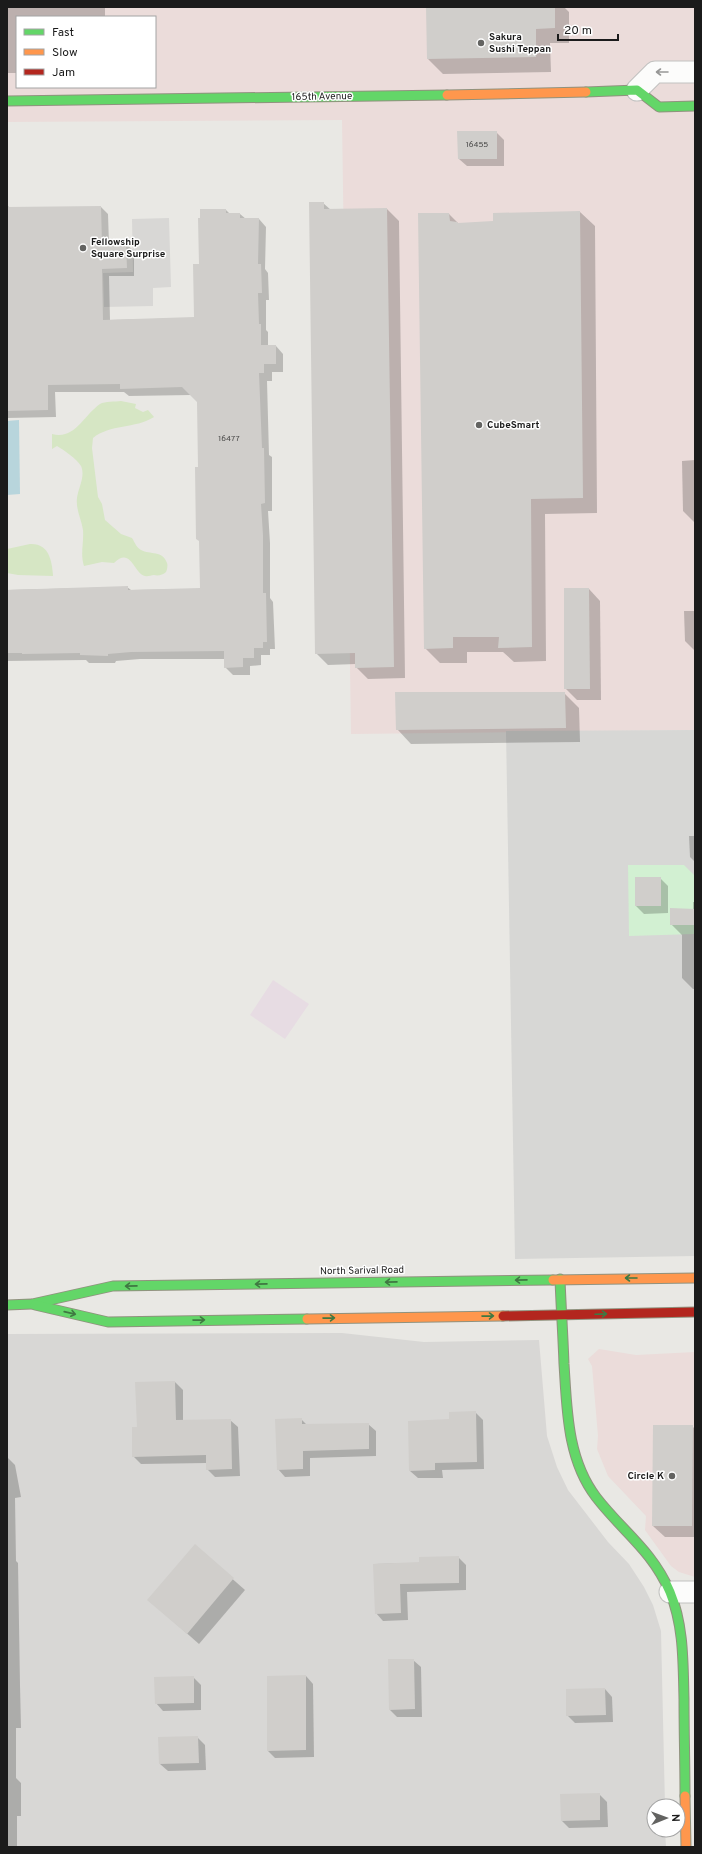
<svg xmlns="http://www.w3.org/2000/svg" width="702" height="1854" font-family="Overpass,sans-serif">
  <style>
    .residential { fill: #d8d7d5 }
    .commercial { fill: #ebdcda; fill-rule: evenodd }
    .industrial { fill: #e7dce3 }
    .religious { fill: #d7d7d5 }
    .grass { fill: #d6e6c4 }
    .park { fill: #d2f0d2 }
    .water { fill: #b8d5dc }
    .shadow { fill: #0003 }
    .building { fill: #d0cecb }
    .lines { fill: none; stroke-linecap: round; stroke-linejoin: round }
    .street-casing { stroke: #c2c2c0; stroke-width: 23 }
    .fast-casing { stroke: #90927e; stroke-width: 11 }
    .slow-casing { stroke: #90927e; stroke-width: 11 }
    .jam-casing { stroke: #90927e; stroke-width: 11 }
    .street { stroke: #fcfcfb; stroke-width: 21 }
    .fast { stroke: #63d668; stroke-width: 9 }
    .slow { stroke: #ff974d; stroke-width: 9 }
    .jam { stroke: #b3261e; stroke-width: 9 }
    .oneway { stroke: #979796 }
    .oneway2 { stroke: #3f7842 }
    .poi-dot { fill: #636361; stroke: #fff; stroke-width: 1.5 }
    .labels { text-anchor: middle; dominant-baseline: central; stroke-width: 3; stroke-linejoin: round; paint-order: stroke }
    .number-label { font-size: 8px; fill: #484847 }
    .poi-label { font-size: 10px; font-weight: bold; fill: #1b1b1b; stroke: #fff; text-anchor: start }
    .street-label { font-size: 10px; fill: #1b1b1b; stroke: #fff }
  </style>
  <rect width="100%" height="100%" fill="#e9e8e4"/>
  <!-- residential -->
  <g class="residential">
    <path d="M169,218l2,69 -18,1v18l-49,1 -1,-34 30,-1 -1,-53z"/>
    <path d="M342,1333l82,9 115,-2 8,96 10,31 11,23 40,52 21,22 15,23 9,18 8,26 4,175h-11v24h11l1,17h-659v-513z"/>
  </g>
  <!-- commercial -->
  <g class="commercial">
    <path d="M7,7h688v723l-344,4 -9,-614 -335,2zM17,17h138v70h-138z"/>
    <path d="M599,1349l37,6 59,-3v225l-16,-5 -8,-6 -26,-36 1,-14 -38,-40 -11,-27 1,-13 -6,-70 -4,-7z"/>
  </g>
  <!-- industrial -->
  <path class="industrial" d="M273,980l36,24 -24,35 -35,-24z"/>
  <!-- religious -->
  <path class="religious" d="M695,730v526l-180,3 -9,-528z"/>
  <!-- grass -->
  <g class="grass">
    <path d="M121,401l15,3 -1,4 8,4 5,-2 6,7c-19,12 -44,7 -61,21l-1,10 5,41 1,8 4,7 3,16 16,14 11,4c3,5 5,10 9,12 9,5 22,0 26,13 1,2 0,7 -1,9 -3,3 -8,4 -12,3 -3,0 -6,2 -9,1 -11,-2 -14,-30 -31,-13l-12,-1 -18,4c-4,-12 0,-23 -1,-36 -2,-13 -9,-23 -5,-37 2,-8 7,-18 3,-27 -5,-8 -16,-15 -24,-20l-5,3v-15c23,6 31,-18 48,-30 5,-3 15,-2 21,-3z"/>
    <path d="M30,544c19,-1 22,17 23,32l-35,-1 -11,-2v-24z"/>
  </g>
  <!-- park -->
  <path class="park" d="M628,865h56l11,11v58l-66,2z"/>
  <!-- water -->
  <path class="water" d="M19,420l1,74 -13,1v-74z"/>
  <!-- shadow -->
  <g class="shadow">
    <path d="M7,7h98v10h-88v56h-10z"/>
    <path d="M427,7h137l5,5v31h-19l1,29 -108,2 -15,-15z"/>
    <path d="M496,132l8,8v26h-37l-8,-7z"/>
    <path d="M323,203l8,7 56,-1 12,12 6,457 -37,1 -12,-12v-3l-28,1 -12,-12z"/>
    <path d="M7,205l3,3 91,-1 7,7 1,30h17l8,7v25h-25l1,44 85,-2 5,-53 26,-55 4,4h10l6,5h13l7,8 -1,42 3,4 1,27h-3v30l2,2v14h8l7,8v18h-11v9h-5l2,74 3,2v54h-4l2,32v55l3,4 2,47h-5v6h-9v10l-11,1v9h-17l-8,-8v-8h-85l-24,2 -1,2h-26l-3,-3 -79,1v-71l120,-3 4,3 70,-1 -3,-187 -7,-7 -62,1 -5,-4h-69l1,25 -49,1z"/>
    <path d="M580,212l15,14 2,287 -52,1 1,147 -32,1 -11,-10h-36v11h-27l-15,-15 24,-434 10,10 35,-2z"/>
    <path d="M695,460v63l-12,-12 -1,-50z"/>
    <path d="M589,589l11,12 1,99h-24l-12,-12z"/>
    <path d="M684,611h11v40l-10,-10z"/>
    <path d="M564,693l15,15 1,34 -169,2 -14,-15z"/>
    <path d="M689,836h6v26l-5,-5z"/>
    <path d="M636,878h24l8,8v27l-24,1 -8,-8z"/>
    <path d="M693,902h2v87h-2l-11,-11v-43l-11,-11 22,-15z"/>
    <path d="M175,1382l8,8v31l47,-1 8,7 2,49 -25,1 -8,-8v-6l-66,1 -8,-8z"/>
    <path d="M475,1412l8,8 1,49 -42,1 1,8h-25l-8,-7 40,-51z"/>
    <path d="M301,1419l6,6 61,-1 8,7v25l-66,2v18l-25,1 -7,-8z"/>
    <path d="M692,1426l3,3v108h-30l-12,-11z"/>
    <path d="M7,1457l8,8 6,32 -6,1 1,63 2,2 2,122 1,43h-5v50l5,5v33h-4v31h-10z"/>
    <path d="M195,1546l50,44 -46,54 -50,-44z"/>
    <path d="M458,1557l8,8v25l-59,2 1,28 -25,1 -7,-8 -2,-49 46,-1z"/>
    <path d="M413,1660l8,7 1,50h-25l-7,-7z"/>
    <path d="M306,1676l7,8 1,73 -39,1 -7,-7z"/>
    <path d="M193,1677l8,8v25l-38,1 -7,-8z"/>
    <path d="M605,1689l7,8 1,25 -38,1 -8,-8z"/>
    <path d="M197,1737l8,8 1,25 -38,1 -8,-7z"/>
    <path d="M599,1794l8,8 1,25 -39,1 -7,-7z"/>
  </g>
  <!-- building -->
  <g class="building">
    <path d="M426,7h129v21l-19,1v28l-109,2z"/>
    <path d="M457,131h40v28h-39z"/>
    <path d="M309,202h15v7l63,-1 7,459 -39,1v-15l-40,1z"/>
    <path d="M101,206l1,37h24l1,25 -25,1 1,51 91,-3 -1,-53h6l-1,-46h2v-9h26v4h14v5h19l-1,46h3l1,29h-4l1,31h2v21h15v19h-12v9h-5l3,75h2l1,55 -4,1 2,31v58h3l1,49h-4v6h-9v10h-11v9l-19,1v-17l-93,1 -23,2v2l-28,-1v-2l-58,1v-1h-15v-63l121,-4v4l72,-2 -1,-47 -3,-2 -1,-72h3l-1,-65 -15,-15 -62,2v-5l-72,1v25l-41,1v-204z"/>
    <path d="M580,211l3,287 -52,1 1,148 -34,1 1,-11h-46v11l-29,1 -6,-436h31l1,8 7,1 1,1 35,-2v-8z"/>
    <path d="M564,588h25l1,101h-26z"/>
    <path d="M395,692h170l1,36 -170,2z"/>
    <rect x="635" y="877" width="26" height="29"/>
    <path d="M670,908l25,1v16h-25z"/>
    <path d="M175,1381l1,39 55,-1 1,50 -26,1v-15l-74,2v-30h5l-2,-45z"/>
    <path d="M476,1411l1,51 -42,1v7l-26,1 -1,-50 41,-2v-7z"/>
    <path d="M302,1418v6l67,-1v26l-66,2v18l-26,1 -2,-51z"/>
    <path d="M653,1425h40l-1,101h-40z"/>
    <path d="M195,1544l39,34 -47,56 -40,-34z"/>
    <path d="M459,1556v27l-59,1 1,29 -26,1 -2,-50 46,-2v-5z"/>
    <path d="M388,1659h26l1,50 -26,1z"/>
    <path d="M306,1675v75l-39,1v-75z"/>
    <path d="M194,1676v27l-39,1 -1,-27z"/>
    <path d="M605,1688l1,27 -40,1v-27z"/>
    <path d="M198,1736l1,27 -40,1 -1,-27z"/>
    <path d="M600,1793v27l-39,1 -1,-27z"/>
  </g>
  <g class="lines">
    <!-- street casing -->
    <g class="street-casing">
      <g id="street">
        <path d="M637,90l18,-18h40"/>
        <path d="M670,1592h25"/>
      </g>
    </g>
    <!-- fast casing -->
    <g class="fast-casing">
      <g id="fast">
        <path d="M586,92l51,-2 22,17 36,-1"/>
        <path d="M7,101l440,-6"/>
        <path d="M560,1279c1,28 3,56 4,85 3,45 3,95 32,133 26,34 56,53 74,95 14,34 13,71 14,107 0,33 1,65 1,97"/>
        <path d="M7,1305l25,-1 81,-18 440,-6"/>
        <path d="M35,1305l73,17 199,-3"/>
      </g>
    </g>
    <!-- slow casing -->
    <g class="slow-casing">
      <g id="slow">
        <path d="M447,95l139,-3"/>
        <path d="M553,1280l142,-2"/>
        <path d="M307,1319l196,-3"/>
        <path d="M685,1796l1,51"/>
      </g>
    </g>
    <!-- jam casing -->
    <g class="jam-casing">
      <path id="jam" d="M503,1316l192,-4"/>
    </g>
    <!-- street -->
    <use href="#street" class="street"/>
    <!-- fast -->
    <use href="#fast" class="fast"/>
    <!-- slow -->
    <use href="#slow" class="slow"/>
    <!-- jam -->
    <use href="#jam" class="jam"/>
  </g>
  <!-- one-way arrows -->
  <defs><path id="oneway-shaft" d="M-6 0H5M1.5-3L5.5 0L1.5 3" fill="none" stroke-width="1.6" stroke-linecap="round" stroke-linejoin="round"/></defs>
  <use class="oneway" href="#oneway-shaft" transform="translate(662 72) rotate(180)"/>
  <g class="oneway2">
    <use href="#oneway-shaft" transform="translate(631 1278) rotate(180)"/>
    <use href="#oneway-shaft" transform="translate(521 1280) rotate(179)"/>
    <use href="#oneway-shaft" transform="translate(391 1282) rotate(179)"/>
    <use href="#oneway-shaft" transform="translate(261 1284) rotate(179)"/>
    <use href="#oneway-shaft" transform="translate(131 1286) rotate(179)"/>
    <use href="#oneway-shaft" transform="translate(70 1313) rotate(13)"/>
    <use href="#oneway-shaft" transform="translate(601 1314) rotate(-2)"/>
    <use href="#oneway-shaft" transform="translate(488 1316) rotate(-1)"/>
    <use href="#oneway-shaft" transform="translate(329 1318) rotate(-1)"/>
    <use href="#oneway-shaft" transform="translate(199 1320) rotate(-1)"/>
  </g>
  <!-- markers -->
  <g class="poi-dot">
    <circle cx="481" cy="43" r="4"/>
    <circle cx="83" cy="248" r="4"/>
    <circle cx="479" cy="425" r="4"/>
    <circle cx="672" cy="1476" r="4"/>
  </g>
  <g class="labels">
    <!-- number labels -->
    <g class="number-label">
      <text x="477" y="145">16455</text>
      <text x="229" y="439">16477</text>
    </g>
    <!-- poi labels -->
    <g class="poi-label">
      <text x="489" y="37">Sakura<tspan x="489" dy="12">Sushi Teppan</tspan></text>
      <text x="91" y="242">Fellowship<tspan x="91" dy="12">Square Surprise</tspan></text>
      <text x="487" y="425">CubeSmart</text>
      <text x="664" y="1476" text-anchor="end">Circle K</text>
    </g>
    <!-- street labels -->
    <g class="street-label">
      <text transform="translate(322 97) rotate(-1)">165th Avenue</text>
      <text transform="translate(362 1271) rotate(-1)">North Sarival Road</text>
    </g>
  </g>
  <!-- border -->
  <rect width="702" height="1854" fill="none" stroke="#1b1b1b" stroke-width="16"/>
  <!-- legend -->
  <rect x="16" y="16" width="140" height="72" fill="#ffffff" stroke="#a4a4a4"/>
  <rect x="24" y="29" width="20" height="6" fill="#63d668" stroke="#a4a4a4"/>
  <text x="52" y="36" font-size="12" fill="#1b1b1b">Fast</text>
  <rect x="24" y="49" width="20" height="6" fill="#ff974d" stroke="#a4a4a4"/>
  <text x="52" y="56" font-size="12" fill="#1b1b1b">Slow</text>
  <rect x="24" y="69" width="20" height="6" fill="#b3261e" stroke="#a4a4a4"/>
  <text x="52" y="76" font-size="12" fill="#1b1b1b">Jam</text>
  <!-- north arrow -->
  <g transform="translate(666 1818) rotate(89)"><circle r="19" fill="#ffffff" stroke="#a4a4a4"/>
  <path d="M0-3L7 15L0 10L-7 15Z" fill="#636361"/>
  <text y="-6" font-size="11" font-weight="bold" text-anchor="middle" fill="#1b1b1b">N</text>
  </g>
  <!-- scale -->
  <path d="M558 34v6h60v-6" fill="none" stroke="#1b1b1b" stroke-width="2"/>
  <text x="564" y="34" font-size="12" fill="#1b1b1b" stroke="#ffffff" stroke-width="3" paint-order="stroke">20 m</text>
</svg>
